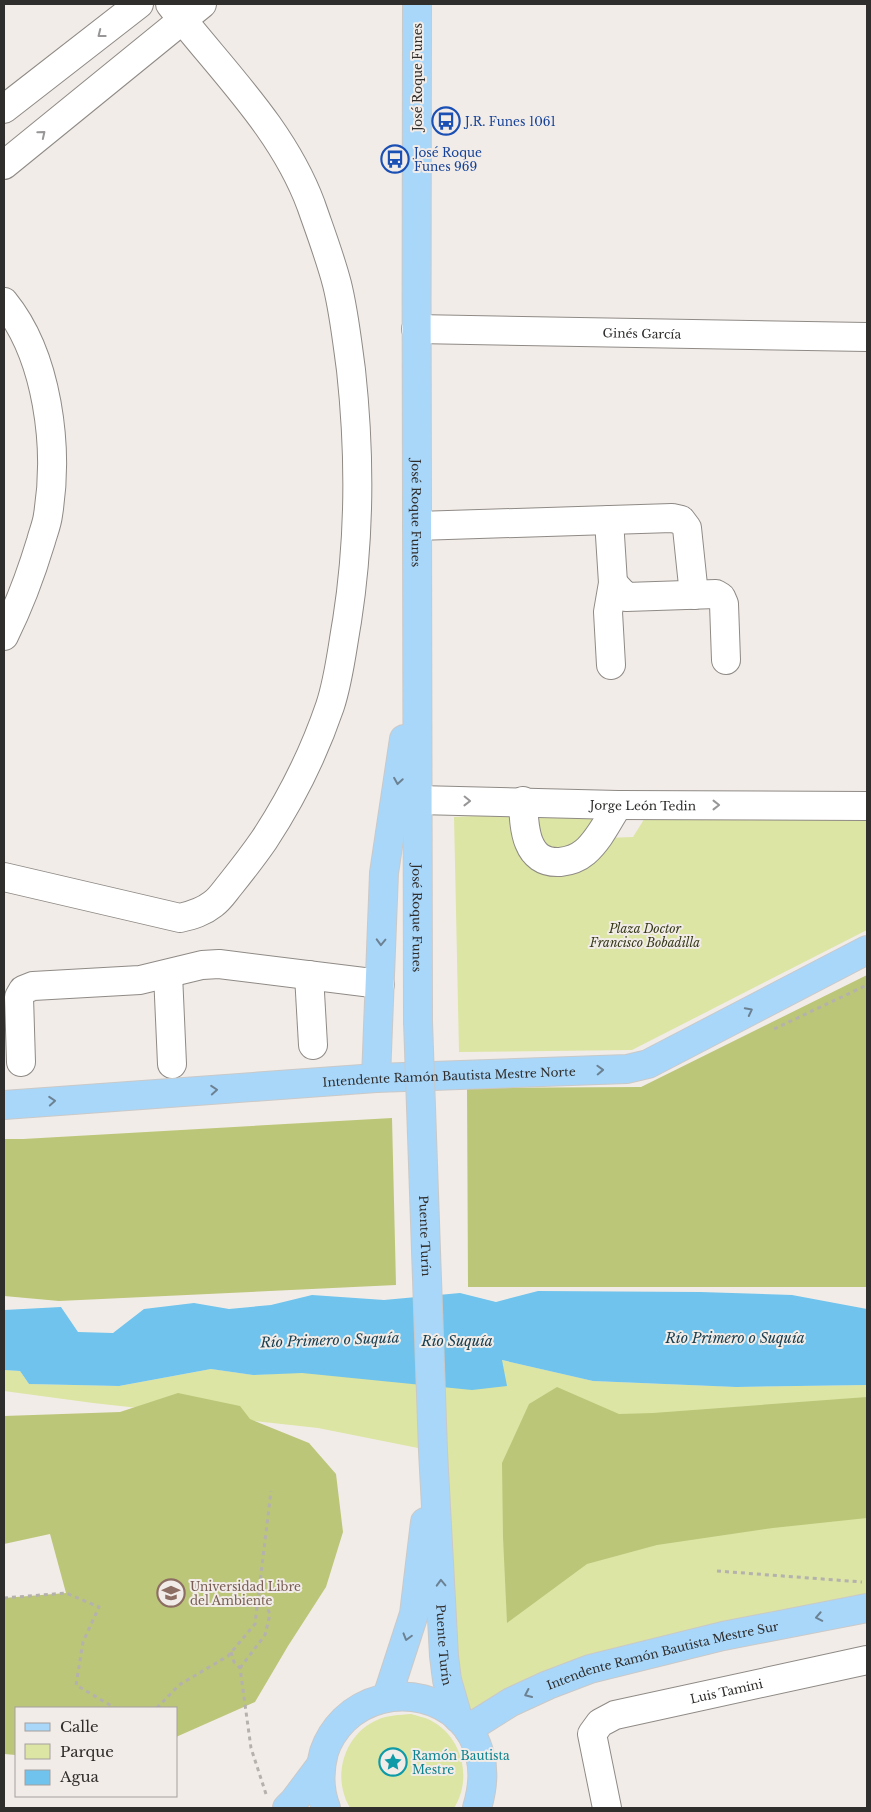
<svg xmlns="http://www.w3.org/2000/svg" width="871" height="1812" font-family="'Libre Baskerville',serif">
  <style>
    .green { fill: #dce5a4 }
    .forest { fill: #bcc679 }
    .water { fill: #6fc3ec }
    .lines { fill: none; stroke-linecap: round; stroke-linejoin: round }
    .minor-casing { stroke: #8f8a85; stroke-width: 30 }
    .major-casing { stroke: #c9c9c8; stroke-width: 30 }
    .path { stroke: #b5b1ad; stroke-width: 3; stroke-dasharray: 4 4; stroke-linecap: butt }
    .minor { stroke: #fff; stroke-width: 28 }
    .major { stroke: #a9d7fa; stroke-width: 28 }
    .major-bridge-casing { stroke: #c9c9c8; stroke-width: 30; stroke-linecap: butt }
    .major-bridge { stroke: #a9d7fa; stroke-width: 28 }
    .oneway { stroke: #989696 }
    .oneway2 { stroke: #6c8293 }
    .labels { text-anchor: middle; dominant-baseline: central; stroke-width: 4; stroke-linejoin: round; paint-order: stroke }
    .street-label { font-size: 12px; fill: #302e2c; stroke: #f2ece8 }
    .transit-label { font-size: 12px; fill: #164399; stroke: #f2ece8; text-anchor: start }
    .park-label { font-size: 12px; font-style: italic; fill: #353918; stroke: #f2ece8 }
    .education-label { font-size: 12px; fill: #785e54; stroke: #f2ece8; text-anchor: start }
    .culture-label { font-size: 12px; fill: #0d838f; stroke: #f2ece8; text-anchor: start }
    .water-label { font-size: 14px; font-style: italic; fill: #1a4051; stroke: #f2ece8 }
  </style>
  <rect width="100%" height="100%" fill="#f2ece8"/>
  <!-- green -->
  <g class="green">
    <path d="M648,813l219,5v112l-235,120 -173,2 -5,-235 63,-3 14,47 75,-23 27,-1z"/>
    <path d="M545,815l49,1c-3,11 -18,34 -30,34 -7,0 -14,-1 -20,-2l-10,-24 4,-5z"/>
    <path d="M501,1360l92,21 143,6 131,-2v223l-409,110 -25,-267 -115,-23 -225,-25 -89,-12v-21l16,1 9,13 90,2 92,-17 42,6z"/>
    <path d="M411,1714c6,2 13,3 19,6 32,16 43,58 24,88h-104c-2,-4 -5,-9 -6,-14 -9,-28 5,-62 33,-74 11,-5 22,-5 34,-6z"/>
  </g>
  <!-- forest -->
  <g class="forest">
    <path d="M867,975v312h-399l-1,-199 174,-1z"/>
    <path d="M392,1118l4,167 -337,16 -55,-5v-157h19z"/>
    <path d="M557,1387l62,27 34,-1 214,-16v121l-94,10 -116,17 -70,19 -80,59 -4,-86 -1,-74 27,-59z"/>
    <path d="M178,1393l62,13 10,13 59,24 27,31 7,58 -17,55 -38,59 -33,56 -79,35v-29h-160v47l-12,-1v-156l62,-5 -16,-59 -46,10v-128l116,-4z"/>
  </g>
  <!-- water -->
  <path class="water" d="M538,1291l162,1 92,3 75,14v76l-131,2 -143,-6 -91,-21 5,26 -35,4 -170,-17 -49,2 -42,-6 -92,17 -90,-2 -9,-13 -16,-1v-60l57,-3 17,25 35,1 31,-24 50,-6 35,6 42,-4 41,-10 72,5 76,-7 36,9z"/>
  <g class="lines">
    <!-- minor casing -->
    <g class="minor-casing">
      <g id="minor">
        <path d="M4,109l135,-105"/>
        <path d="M4,165l198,-161"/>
        <path d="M4,302c44,54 55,145 44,213 -1,9 -5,18 -7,26 -10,33 -22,65 -37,95"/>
        <path id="s1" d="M416,329l451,8"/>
        <path d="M609,520l4,63 -5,29 3,53"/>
        <path d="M417,526l255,-8 9,2 6,8 7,67"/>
        <path d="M613,583l13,14 90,-3 5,3 3,7 2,56"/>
        <path id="s2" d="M418,800l200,5 249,1"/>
        <path d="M523,801c1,26 2,63 37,61 9,-1 18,-4 25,-10 14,-12 23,-31 33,-47"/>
        <path d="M4,877l176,41c13,-3 23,-6 33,-14 7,-5 12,-13 17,-19 12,-15 23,-29 34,-45 27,-41 50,-87 66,-134 9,-27 12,-57 17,-85 13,-83 13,-168 4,-251 -4,-29 -7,-58 -14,-86 -7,-27 -17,-53 -26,-79 -29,-78 -91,-136 -141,-201"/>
        <path d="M168,974l4,90"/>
        <path d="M309,975l4,70"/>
        <path d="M21,1062l-2,-65 4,-7 10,-4 107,-6 62,-15 17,-1 161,20"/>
        <path id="s3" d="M607,1808l-15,-74 8,-11 15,-8 252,-55"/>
      </g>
    </g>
    <!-- major casing -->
    <g class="major-casing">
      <g id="major">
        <path id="s4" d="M417,4c-1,339 0,678 1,1017"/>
        <path d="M376,1078l8,-205 20,-134"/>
        <path id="s5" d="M4,1105l372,-27 251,-9 21,-5 219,-114"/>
        <path id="s6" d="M433,1451l11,205 3,24 11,38"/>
        <path d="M387,1697l27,-83 11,-92"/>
        <path id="s7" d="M468,1729l43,-27 37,-17 42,-16 133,-33 144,-28"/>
        <path d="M287,1808l7,-7 27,-36"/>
        <path d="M326,1808c-7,-18 -7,-37 -2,-56 4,-12 11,-23 20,-32 43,-42 122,-26 136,36 5,18 2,35 -3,52"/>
      </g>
    </g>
    <!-- path -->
    <g class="path">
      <path d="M774,1029l93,-44"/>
      <path d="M717,1571l145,11"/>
      <path d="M4,1598l62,-5 33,14 -16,35 -7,43 39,23"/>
      <path d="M231,1652l3,10 6,6 11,80 15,46"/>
      <path d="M240,1668l25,-33 5,-21 -10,-21"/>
      <path d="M157,1708l22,-23 49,-29 27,-32 16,-133"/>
    </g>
    <!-- minor -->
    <use href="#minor" class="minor"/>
    <!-- major -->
    <use href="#major" class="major"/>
    <!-- major-bridge casing -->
    <g class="major-bridge-casing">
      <g id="major-bridge">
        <path id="s8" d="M418,1021l15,430"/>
      </g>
    </g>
    <!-- major-bridge -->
    <use href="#major-bridge" class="major-bridge"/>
  </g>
  <!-- one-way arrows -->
  <defs><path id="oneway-chevron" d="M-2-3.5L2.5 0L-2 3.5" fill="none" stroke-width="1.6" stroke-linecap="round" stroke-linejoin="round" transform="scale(1.25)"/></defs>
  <g class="oneway">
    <use href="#oneway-chevron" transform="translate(101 34) rotate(142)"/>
    <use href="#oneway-chevron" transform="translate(42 134) rotate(-39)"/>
    <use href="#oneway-chevron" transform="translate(467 801) rotate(1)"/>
    <use href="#oneway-chevron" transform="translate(716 805)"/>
  </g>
  <g class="oneway2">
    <use href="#oneway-chevron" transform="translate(398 781) rotate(99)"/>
    <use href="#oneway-chevron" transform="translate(381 942) rotate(92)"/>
    <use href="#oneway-chevron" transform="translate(749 1011) rotate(-27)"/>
    <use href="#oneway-chevron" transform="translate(600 1070) rotate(-2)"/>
    <use href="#oneway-chevron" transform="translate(214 1090) rotate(-4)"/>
    <use href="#oneway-chevron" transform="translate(52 1101) rotate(-4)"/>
    <use href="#oneway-chevron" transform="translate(441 1583) rotate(-92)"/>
    <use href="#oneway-chevron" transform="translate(819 1617) rotate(169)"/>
    <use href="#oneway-chevron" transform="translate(407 1637) rotate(106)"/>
    <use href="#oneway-chevron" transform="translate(528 1694) rotate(155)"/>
  </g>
  <!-- icons -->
  <defs>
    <g id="bus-ring" transform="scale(1.4375)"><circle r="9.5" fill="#f2ece8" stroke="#1a4fb4" stroke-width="1.5"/><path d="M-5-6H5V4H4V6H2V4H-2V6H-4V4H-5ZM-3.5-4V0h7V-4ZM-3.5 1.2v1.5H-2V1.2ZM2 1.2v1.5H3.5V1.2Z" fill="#1a4fb4"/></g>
    <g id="university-ring" transform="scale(1.4375)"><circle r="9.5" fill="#f2ece8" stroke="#8d6e63" stroke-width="1.5"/><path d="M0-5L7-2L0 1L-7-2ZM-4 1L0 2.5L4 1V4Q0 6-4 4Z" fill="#8d6e63"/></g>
    <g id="sight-ring" transform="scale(1.4375)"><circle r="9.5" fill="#f2ece8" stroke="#0f9aa8" stroke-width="1.5"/><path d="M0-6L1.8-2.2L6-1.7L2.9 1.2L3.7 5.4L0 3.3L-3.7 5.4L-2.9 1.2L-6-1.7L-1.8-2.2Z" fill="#0f9aa8"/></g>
  </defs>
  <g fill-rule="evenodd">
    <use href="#bus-ring" x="446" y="121"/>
    <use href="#bus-ring" x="395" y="159"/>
    <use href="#university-ring" x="171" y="1593"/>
    <use href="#sight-ring" x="393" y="1762"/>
  </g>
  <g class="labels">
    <!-- street labels -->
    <g class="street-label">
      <text transform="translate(417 77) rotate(-90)">José Roque Funes</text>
      <text stroke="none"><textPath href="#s1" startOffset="226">Ginés García</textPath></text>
      <text stroke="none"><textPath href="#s4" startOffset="509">José Roque Funes</textPath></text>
      <text stroke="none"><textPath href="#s2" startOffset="225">Jorge León Tedin</textPath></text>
      <text stroke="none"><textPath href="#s4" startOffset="914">José Roque Funes</textPath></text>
      <text stroke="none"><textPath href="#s5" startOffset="446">Intendente Ramón Bautista Mestre Norte</textPath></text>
      <text stroke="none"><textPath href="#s8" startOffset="215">Puente Turín</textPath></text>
      <text stroke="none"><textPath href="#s6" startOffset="194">Puente Turín</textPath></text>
      <text stroke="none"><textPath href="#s7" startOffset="210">Intendente Ramón Bautista Mestre Sur</textPath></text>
      <text stroke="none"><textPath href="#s3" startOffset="220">Luis Tamini</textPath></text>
    </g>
    <!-- transit labels -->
    <g class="transit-label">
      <text x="465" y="121">J.R. Funes 1061</text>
      <text x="414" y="152">José Roque<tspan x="414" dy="14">Funes 969</tspan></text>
    </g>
    <!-- park labels -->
    <g class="park-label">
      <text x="645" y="928">Plaza Doctor<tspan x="645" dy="14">Francisco Bobadilla</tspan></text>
    </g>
    <!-- education labels -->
    <g class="education-label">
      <text x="190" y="1586">Universidad Libre<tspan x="190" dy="14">del Ambiente</tspan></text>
    </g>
    <!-- culture labels -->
    <g class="culture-label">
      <text x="412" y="1755">Ramón Bautista<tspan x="412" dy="14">Mestre</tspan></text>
    </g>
    <!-- water labels -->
    <g class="water-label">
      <text x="735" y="1338">Río Primero o Suquía</text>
      <text transform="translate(330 1340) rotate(-2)">Río Primero o Suquía</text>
      <text x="457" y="1341">Río Suquía</text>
    </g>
  </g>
  <!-- border -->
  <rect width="871" height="1812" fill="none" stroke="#302e2c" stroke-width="10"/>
  <!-- legend -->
  <rect x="15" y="1707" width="162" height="90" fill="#f2ece8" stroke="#a4a09d"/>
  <rect x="25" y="1723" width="25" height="8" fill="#a9d7fa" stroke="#a4a09d"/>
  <text x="60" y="1732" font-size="15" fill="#302e2c">Calle</text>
  <rect x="25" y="1744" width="25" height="15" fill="#dce5a4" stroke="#a4a09d"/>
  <text x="60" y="1757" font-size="15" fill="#302e2c">Parque</text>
  <rect x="25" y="1770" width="25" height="15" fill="#6fc3ec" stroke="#a4a09d"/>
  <text x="60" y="1782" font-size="15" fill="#302e2c">Agua</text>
</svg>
